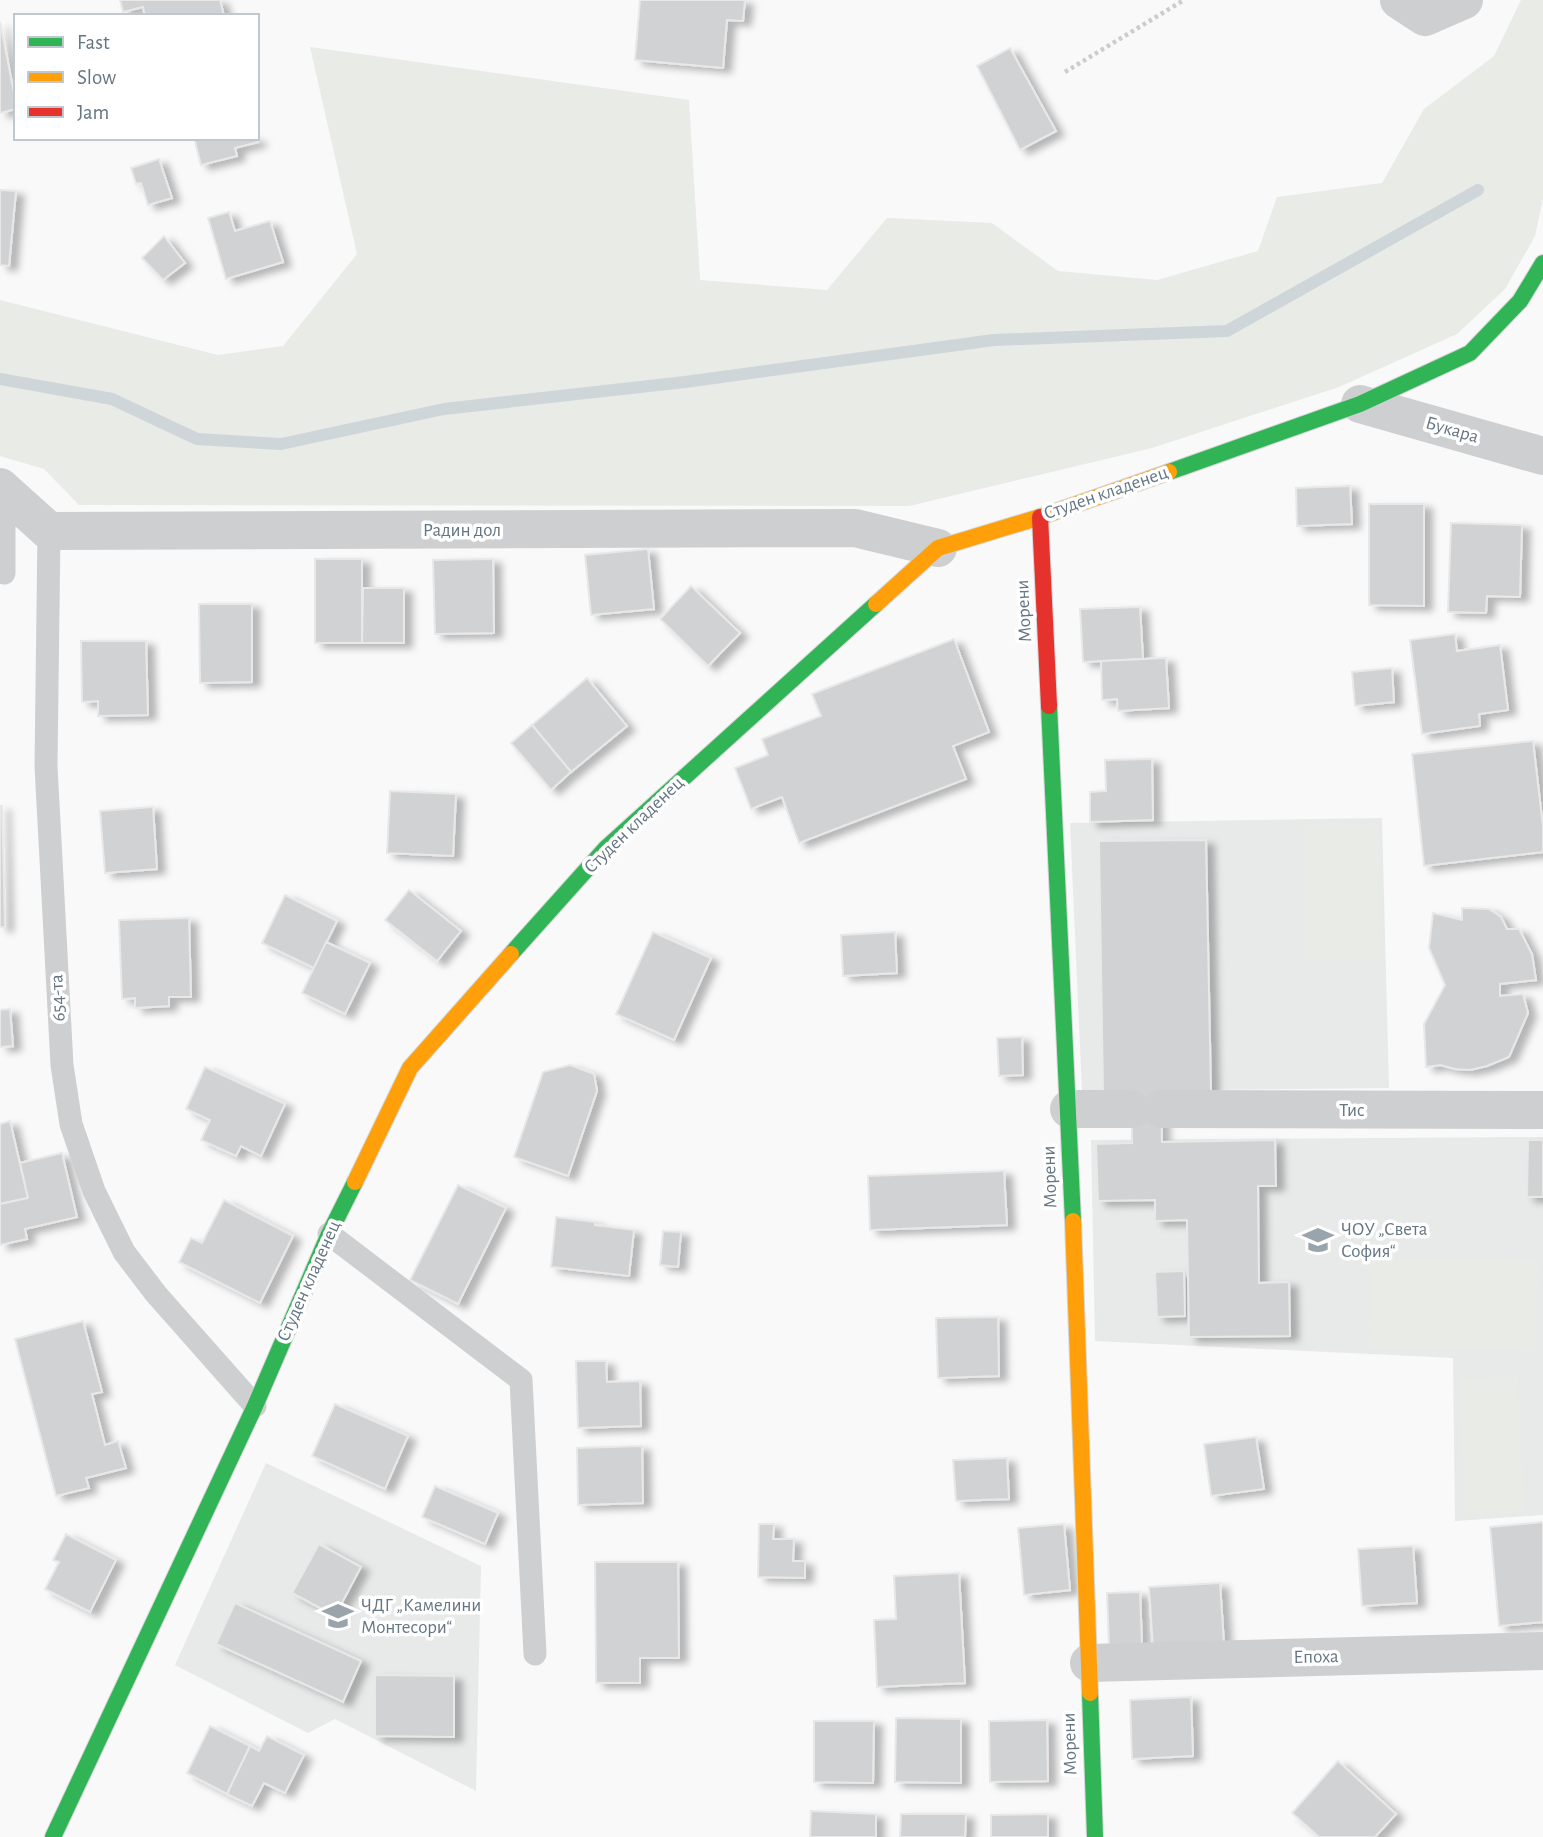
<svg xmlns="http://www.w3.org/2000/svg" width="1543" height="1837" font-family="'Alegreya Sans',sans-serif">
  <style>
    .built { fill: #e8e9e9 }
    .green { fill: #e8ebe6 }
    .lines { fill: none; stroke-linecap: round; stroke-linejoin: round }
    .stream { stroke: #ced6d9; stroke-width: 12 }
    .building { fill: #d0d2d3; stroke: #e8e8e8; stroke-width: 2; filter: url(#shadow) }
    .fast-casing { stroke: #d5d6d7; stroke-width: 18 }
    .slow-casing { stroke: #d5d6d7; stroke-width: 18 }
    .jam-casing { stroke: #d5d6d7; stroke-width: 18 }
    .path { stroke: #cbcccd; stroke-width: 4.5; stroke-dasharray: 3.5 3.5; stroke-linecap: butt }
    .lane { stroke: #cecfd0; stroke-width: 23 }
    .street { stroke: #cecfd0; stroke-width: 38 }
    .fast { stroke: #30b455; stroke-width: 16 }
    .slow { stroke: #ff9f0a; stroke-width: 16 }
    .jam { stroke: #e5322d; stroke-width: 16 }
    .labels { text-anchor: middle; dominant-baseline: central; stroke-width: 7; stroke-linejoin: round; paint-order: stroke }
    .street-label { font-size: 19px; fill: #657683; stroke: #fff }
    .poi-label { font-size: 19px; fill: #657683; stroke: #fff; text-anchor: start }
  </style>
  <defs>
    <filter id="shadow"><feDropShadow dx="8" dy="4.5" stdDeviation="3.5" flood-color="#0004"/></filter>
  </defs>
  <rect width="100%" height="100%" fill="#f9f9f9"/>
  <!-- built -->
  <g class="built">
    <path d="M1382,818l7,270 -307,3 -12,-268z"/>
    <path d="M1543,1137v378l-88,6 -2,-163 -358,-17 -4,-201z"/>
    <path d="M266,1463l215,103 -5,225 -141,-72 -27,14 -133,-68z"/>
  </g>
  <!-- green -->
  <g class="green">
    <path d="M1521,0h22v199l-8,37 -30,53 -48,45 -118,53 -187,61 -243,58 -830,-1 -35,-36 -44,-13v-156l218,55 65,-9 74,-92 -47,-207 379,53 11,180 127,10 60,-72 105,5 66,48 99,9 101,-29 19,-54 105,-14 42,-74 70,-53z"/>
    <path d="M1378,824l1,136 -74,1 -2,-136z"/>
    <path d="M1370,1258l168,3 -1,90 -168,-3z"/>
    <path d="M1518,1376l6,136 -59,3 -6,-136z"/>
  </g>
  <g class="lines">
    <!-- stream -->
    <path class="stream" d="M0,379l112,20 85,40 84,5 163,-35 241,-27 309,-42 233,-9 251,-141"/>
  </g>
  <!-- building -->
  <g class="building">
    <path d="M120,0h100l4,16h-79l-2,-9 -20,5z"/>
    <path d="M640,0h105l-2,21 -16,-1 -4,48 -88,-8z"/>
    <path d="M0,22l16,81v6l-16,4z"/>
    <path d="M1010,48l46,83 -36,19 -43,-84z"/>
    <path d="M194,138h63l1,4 -23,6 2,8 -36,9z"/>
    <path d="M159,159l13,39 -24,7 -7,-22 -5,1 -5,-16z"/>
    <path d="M0,190l16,1 -7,75 -9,-1z"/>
    <path d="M229,212l6,19 35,-10 13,41 -57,17 -18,-61z"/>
    <path d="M164,236l21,27 -22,17 -21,-22z"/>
    <path d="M1350,486l2,38 -55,2 -1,-38z"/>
    <path d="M1369,504h55v102l-55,-1z"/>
    <path d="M1451,523l71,2 -2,72 -33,-1 -1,17 -38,-1z"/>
    <path d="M648,549l6,60 -63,6 -6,-60z"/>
    <rect x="315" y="559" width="47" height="84"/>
    <path d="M493,559l1,74 -59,1 -2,-74z"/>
    <path d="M691,586l49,47 -32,33 -48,-47z"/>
    <path d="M363,588h41v55h-42z"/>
    <path d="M199,604h53v78l-52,1z"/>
    <path d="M1140,607l3,52 -60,3 -3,-53z"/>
    <path d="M1455,634l2,17 43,-6 8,65 -29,4 1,12 -58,8 -12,-94z"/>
    <path d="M954,639l35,93 -36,14 13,33 -167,64 -17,-46 -31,12 -16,-41 33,-13 -6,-16 59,-23 -9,-22z"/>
    <path d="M81,641h65l2,74 -50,1v-15l-16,1z"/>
    <path d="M1166,658l3,50 -51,3 -1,-12 -15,1 -1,-39z"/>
    <path d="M1392,668l2,34 -39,4 -3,-34z"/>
    <path d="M587,678l40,48 -56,46 -39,-47z"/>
    <path d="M532,725l39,47 -20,18 -40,-47z"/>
    <path d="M1533,741l10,86v25l-119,14 -12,-112z"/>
    <path d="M1152,759l1,61 -63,2v-30l16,-1 -1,-31z"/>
    <path d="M390,791l66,3 -3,62 -66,-3z"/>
    <path d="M0,806h2l3,121h-5z"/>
    <path d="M153,807l4,62 -52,4 -5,-62z"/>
    <path d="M1206,840l5,252 -50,1 1,49 113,-2 1,46h-18l1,97 30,-1 1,54 -101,1 -2,-117 -32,1v-21l-57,1 -2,-57 36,-1 -1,-52 -28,1 -4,-251z"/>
    <path d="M409,890l52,41 -24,30 -52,-41z"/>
    <path d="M285,895l52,26 -23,47 -52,-25z"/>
    <path d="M1462,908l27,1 12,8 6,12h12l13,25 4,26 -36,4v12l23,-2 5,19 -19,44 -22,9 -17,4 -15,-1 -15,-4 -14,2 -2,-43 21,-39 -16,-37 4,-35 29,7z"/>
    <path d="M189,918l2,79h-22v9l-34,2v-10l-13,1 -3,-79z"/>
    <path d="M653,932l58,26 -37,82 -58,-26z"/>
    <path d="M895,932l2,41 -54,3 -2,-41z"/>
    <path d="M326,942l44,21 -25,51 -43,-21z"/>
    <path d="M10,1009l3,37 -13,1v-37z"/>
    <path d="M1022,1037l1,38 -24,1 -2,-38z"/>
    <path d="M570,1065l24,9 3,17 -29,85 -54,-19 29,-85z"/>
    <path d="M205,1067l80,37 -24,52 -20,-10 -5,10 -35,-16 9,-20 -24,-11z"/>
    <path d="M10,1121l18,77 -28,6v-80z"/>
    <path d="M1528,1140h15v57h-16z"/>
    <path d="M62,1153l15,64 -52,12 2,10 -27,6v-41l28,-6 -8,-35z"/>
    <path d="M1004,1171l3,54 -137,5 -2,-54z"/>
    <path d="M458,1185l48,23 -48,96 -48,-24z"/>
    <path d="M224,1200l69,36 -33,67 -81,-41 12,-24 11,5z"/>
    <path d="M556,1217l39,5v3l39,5 -5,46 -78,-9z"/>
    <path d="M663,1231l18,1 -3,35 -18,-2z"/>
    <path d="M1184,1271l1,45 -28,1 -2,-45z"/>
    <path d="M998,1317l1,59 -61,2 -2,-60z"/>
    <path d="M83,1321l19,71 -10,2 13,51 13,-4 8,27 -40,10 3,10 -33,8 -41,-157z"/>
    <path d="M576,1361h30l1,21 33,-1 1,45 -63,2z"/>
    <path d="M335,1404l73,32 -23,53 -73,-33z"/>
    <path d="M1256,1437l8,52 -53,7 -7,-52z"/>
    <path d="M642,1446l1,57 -65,2 -1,-57z"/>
    <path d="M1007,1458l2,41 -53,2 -3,-41z"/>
    <path d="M435,1486l63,27 -13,31 -63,-27z"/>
    <path d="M1543,1522v100l-44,4 -9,-99z"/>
    <path d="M759,1524h15l-1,15h21l-1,22h12v17l-47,-1z"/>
    <path d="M1064,1524l6,66 -46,5 -6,-67z"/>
    <path d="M66,1534l50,26 -26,52 -45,-23 14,-27 -6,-2z"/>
    <path d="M319,1544l42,23 -26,49 -43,-23z"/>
    <path d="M1413,1546l4,57 -55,3 -4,-57z"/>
    <path d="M595,1562h83l1,96h-39v25h-44z"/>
    <path d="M959,1573l6,110 -88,4 -3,-67 22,-1 -2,-43z"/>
    <path d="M1220,1583l4,61 -71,5 -4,-62z"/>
    <path d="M1140,1592l2,52 -33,1 -2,-52z"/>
    <path d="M235,1603l126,58 -18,41 -127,-58z"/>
    <path d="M375,1675l79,1v61l-79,-1z"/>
    <path d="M1191,1697l2,59 -61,3 -2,-59z"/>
    <path d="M896,1718l65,1v64l-66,-1z"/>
    <path d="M1047,1720l1,61 -58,1 -1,-61z"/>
    <path d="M814,1721h60l-1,62 -59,-1z"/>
    <path d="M210,1726l40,20 -23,48 -40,-21z"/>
    <path d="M267,1736l37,19 -19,38 -21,-10 -12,23 -25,-12 23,-48 9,5z"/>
    <path d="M1338,1761l58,53 -21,23h-56l-27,-24z"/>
    <path d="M811,1811l65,3v23h-66z"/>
    <path d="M901,1814h65l-1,23h-65z"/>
    <path d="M1048,1814v23h-57v-22z"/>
  </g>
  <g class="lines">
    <!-- fast casing -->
    <g class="fast-casing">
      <g id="fast">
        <path d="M1169,472l191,-68 110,-51 50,-52 23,-38"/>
        <path d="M1049,706l24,515"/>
        <path d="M511,954l94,-105 271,-245"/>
        <path d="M1090,1693l5,144"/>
        <path d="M53,1837l202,-431 74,-172 26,-52"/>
      </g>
    </g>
    <!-- slow casing -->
    <g class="slow-casing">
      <g id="slow">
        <path d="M876,604l62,-56 102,-31 129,-45"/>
        <path d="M355,1182l55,-114 101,-114"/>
        <path d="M1073,1221l17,472"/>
      </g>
    </g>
    <!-- jam casing -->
    <g class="jam-casing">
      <path id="jam" d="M1040,517l9,189"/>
    </g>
    <!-- path -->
    <path class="path" d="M1065,72l119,-72"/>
    <!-- lane -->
    <g class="lane">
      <path d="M49,531l-3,235 16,299 9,59 23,67 30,61 32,42 99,112"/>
      <path d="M4,573v-82"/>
      <path d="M329,1234l192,146 14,274"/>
    </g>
    <!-- street -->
    <g class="street">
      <path d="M1399,0l26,17 39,-17"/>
      <path d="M1360,404l183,52"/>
      <path d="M0,487l49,44 806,-3 83,20"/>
      <path d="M1069,1109h62"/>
      <path d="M1162,1109l381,1"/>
      <path d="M1089,1663l454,-12"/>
    </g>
    <!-- fast -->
    <use href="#fast" class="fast"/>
    <!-- slow -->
    <use href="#slow" class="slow"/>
    <!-- jam -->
    <use href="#jam" class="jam"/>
  </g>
  <!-- icons -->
  <defs>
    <g id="school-bare" transform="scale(2.415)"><path d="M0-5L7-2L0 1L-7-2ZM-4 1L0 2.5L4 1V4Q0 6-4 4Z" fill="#99a4ac" stroke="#fff" stroke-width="2.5" paint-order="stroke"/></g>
  </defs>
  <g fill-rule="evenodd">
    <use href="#school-bare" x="1318" y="1240"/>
    <use href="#school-bare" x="338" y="1616"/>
  </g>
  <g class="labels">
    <!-- street labels -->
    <g class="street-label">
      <text transform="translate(1452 430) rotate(16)">Букара</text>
      <text transform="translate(1106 493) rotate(-19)">Студен кладенец</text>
      <text x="462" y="530">Радин дол</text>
      <text transform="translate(1024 611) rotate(-93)">Морени</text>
      <text transform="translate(634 825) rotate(-44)">Студен кладенец</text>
      <text transform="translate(58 998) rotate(-93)">654-та</text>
      <text x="1352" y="1110">Тис</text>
      <text transform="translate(1050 1177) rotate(-92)">Морени</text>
      <text transform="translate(309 1281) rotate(-66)">Студен кладенец</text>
      <text transform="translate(1316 1657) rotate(-1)">Епоха</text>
      <text transform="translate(1070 1744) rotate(-92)">Морени</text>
    </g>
    <!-- poi labels -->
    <g class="poi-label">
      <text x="1341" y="1229">ЧОУ „Света<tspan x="1341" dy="22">София“</tspan></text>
      <text x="361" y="1605">ЧДГ „Камелини<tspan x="361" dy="22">Монтесори“</tspan></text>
    </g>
  </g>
  <!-- legend -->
  <rect x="14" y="14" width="245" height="126" fill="#ffffff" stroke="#c1c8cd" stroke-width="2"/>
  <rect x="28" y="37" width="35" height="10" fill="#30b455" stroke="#c1c8cd" stroke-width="2"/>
  <text x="77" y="49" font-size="21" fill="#657683">Fast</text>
  <rect x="28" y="72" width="35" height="10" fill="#ff9f0a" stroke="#c1c8cd" stroke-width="2"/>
  <text x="77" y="84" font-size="21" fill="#657683">Slow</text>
  <rect x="28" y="107" width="35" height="10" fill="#e5322d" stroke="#c1c8cd" stroke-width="2"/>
  <text x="77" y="119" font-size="21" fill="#657683">Jam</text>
</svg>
